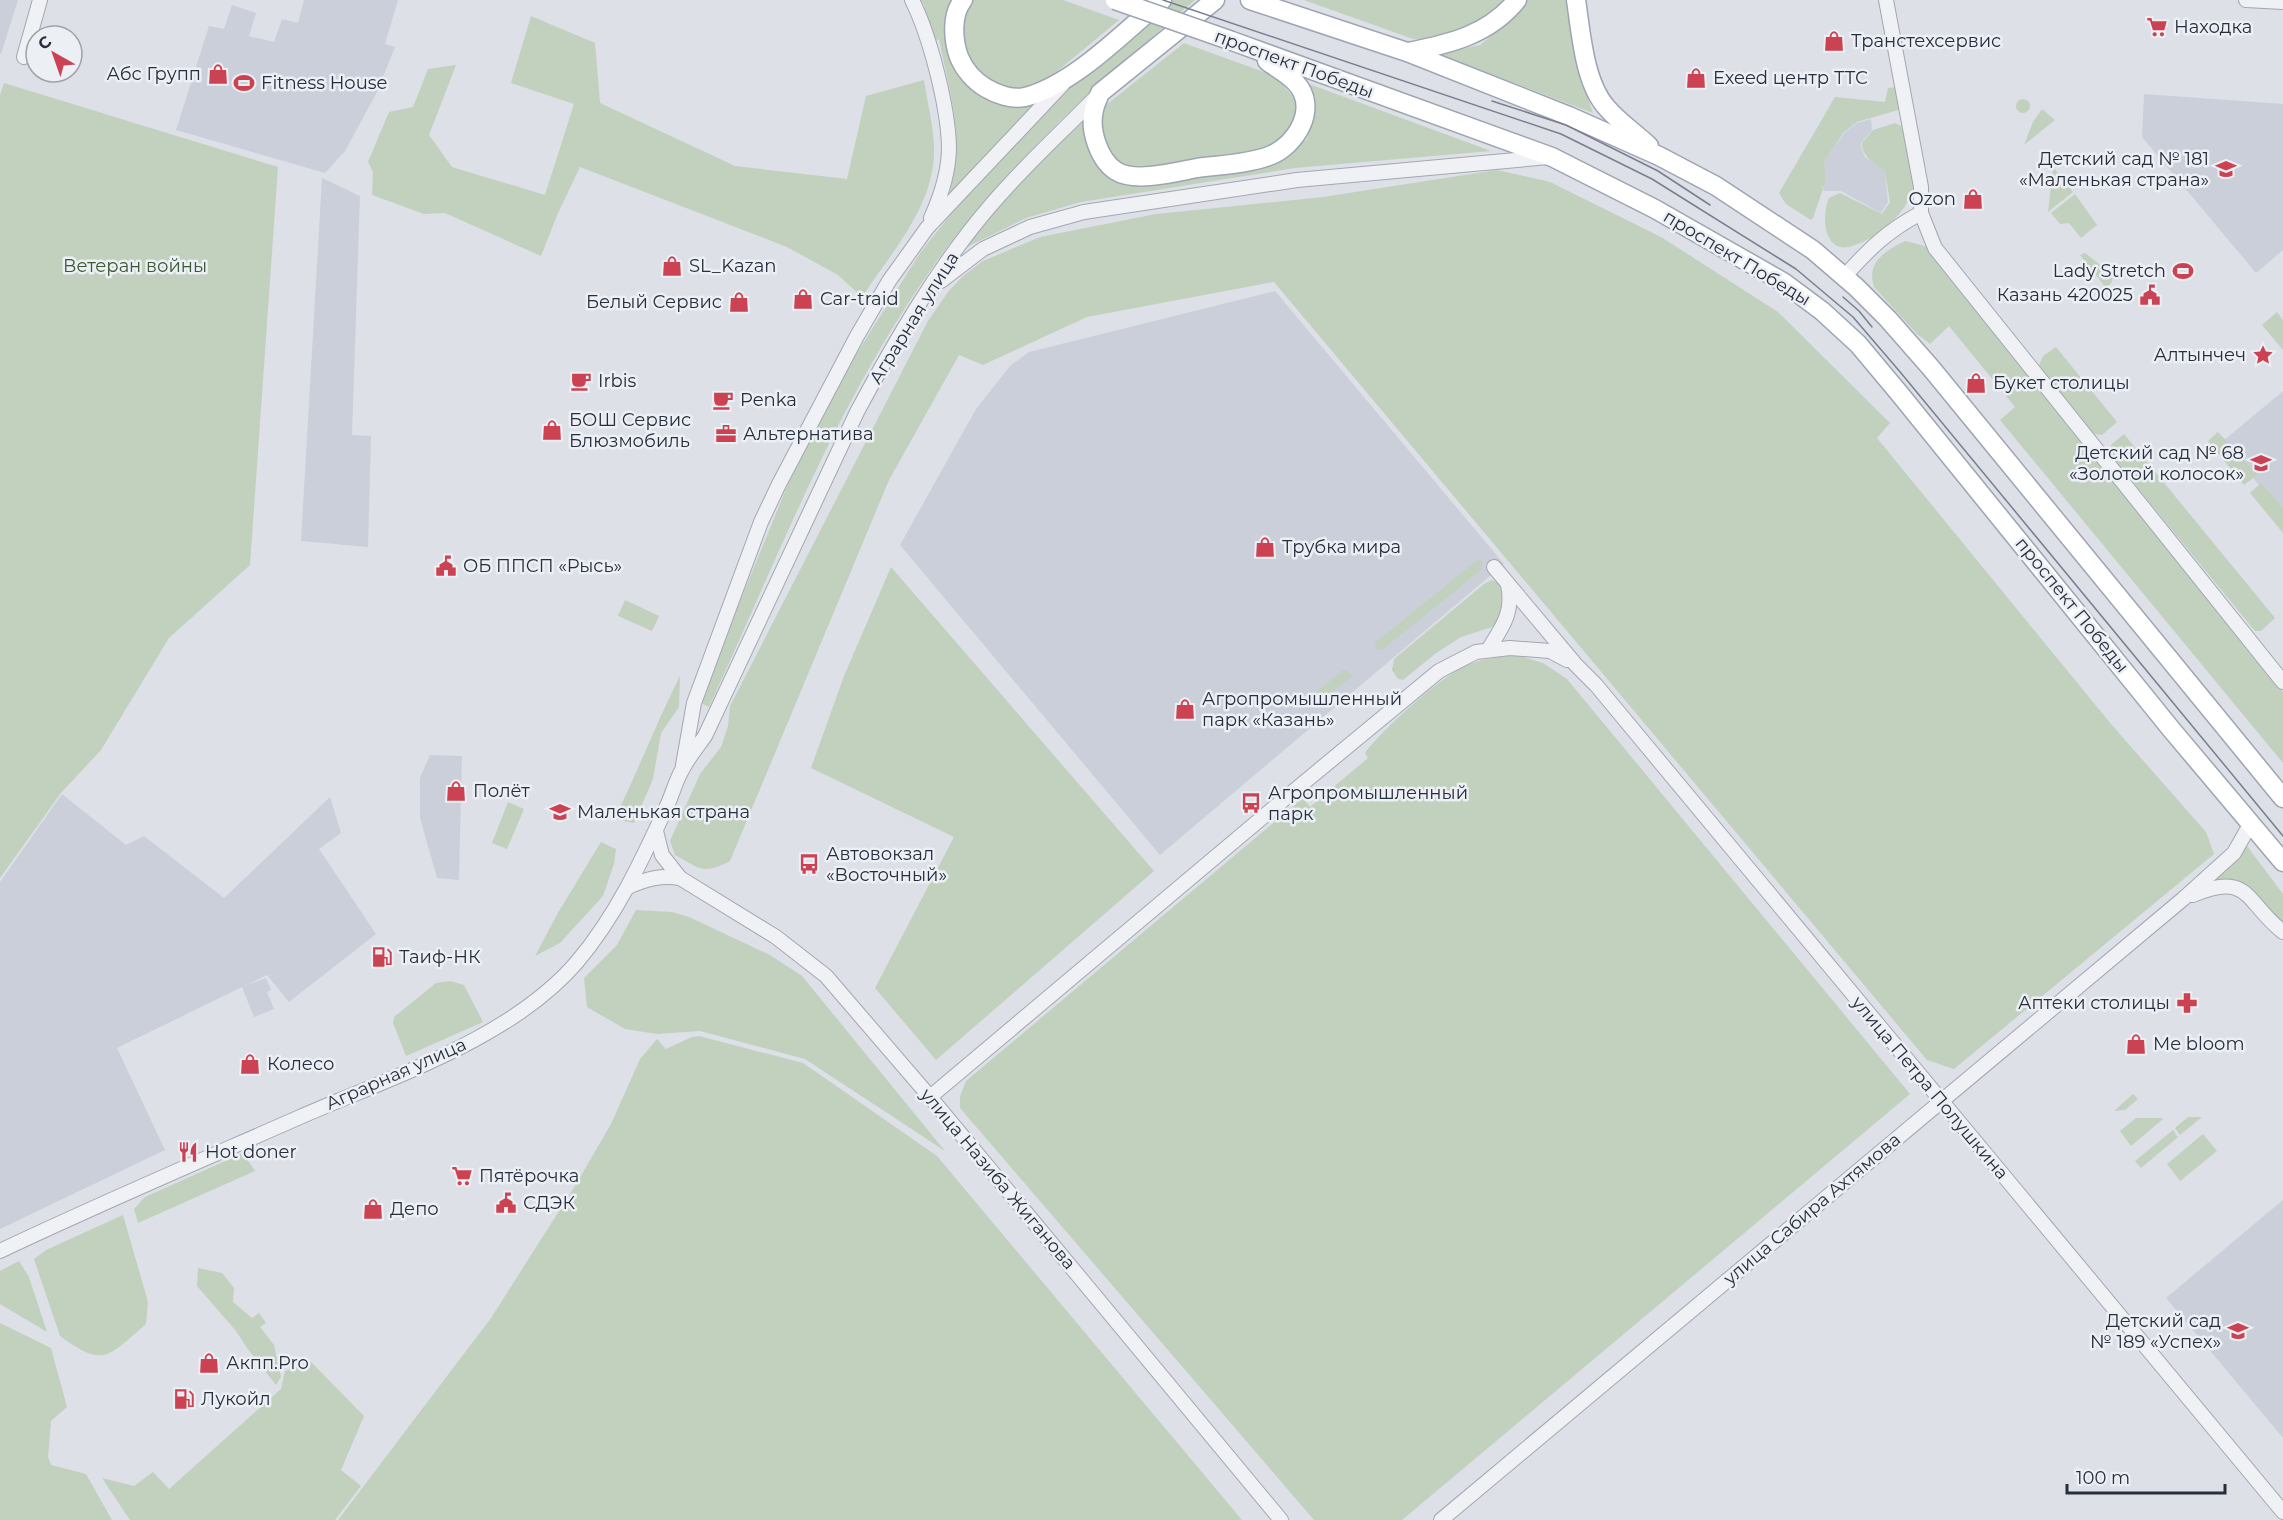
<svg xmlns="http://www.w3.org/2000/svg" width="2283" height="1520" font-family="Montserrat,sans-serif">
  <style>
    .built { fill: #cbcfd9 }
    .green { fill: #c2d0be }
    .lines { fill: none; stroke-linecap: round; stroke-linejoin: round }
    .minor-casing { stroke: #a3a7b1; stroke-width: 16 }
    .major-casing { stroke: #9da4b2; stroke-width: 21 }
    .minor { stroke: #f0f1f5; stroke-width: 14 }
    .major { stroke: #fff; stroke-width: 18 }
    .tram { stroke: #777f90; stroke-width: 1.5 }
    .major-bridge-casing { stroke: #9da4b2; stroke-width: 21; stroke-linecap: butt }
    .major-bridge { stroke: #fff; stroke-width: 18 }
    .labels { text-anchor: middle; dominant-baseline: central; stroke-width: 5; stroke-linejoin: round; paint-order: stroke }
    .poi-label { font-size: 18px; fill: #272e3d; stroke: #eceff4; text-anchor: start }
    .street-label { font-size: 18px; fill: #272e3d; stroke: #eceff4 }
    .park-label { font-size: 18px; fill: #3a5834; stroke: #eceff4 }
  </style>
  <rect width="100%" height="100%" fill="#dde0e7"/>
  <!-- built -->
  <g class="built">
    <path d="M0,0h18l-17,54 -1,-1z"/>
    <path d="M304,0h94l-13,44 10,3 -18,45 -32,59 -20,22 -149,-43 33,-104 15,3 8,-24 24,8 -7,23 25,6 8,-23 16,4z"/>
    <path d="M2144,94l139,10v146l-27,23 -114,-136z"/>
    <path d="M1871,119l1,11 -11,13 1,7 3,7 20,14 3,31 -7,11 -40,-22h-18l3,-11 -2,-18 20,-29 13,-10z"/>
    <path d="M322,178l38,18 -8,239 19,1 -3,111 -67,-6z"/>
    <path d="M1275,291l229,273 -344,291 -260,-310 76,-136 34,-43 19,-14z"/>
    <path d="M2283,391v122l-61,-71z"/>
    <path d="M430,755l32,1 -3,124 -22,-2 -17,-60v-40z"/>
    <path d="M62,794l64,51 18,-9 80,62 106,-101 11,36 -22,16 57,85 -87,68 -22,-27 -22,11 21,-8 5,12 -4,2 7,17 -20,8 -12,-30 -125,61 48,102 -165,79v-347z"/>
    <path d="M2283,1200v238l-117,-140z"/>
  </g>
  <!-- green -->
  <g class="green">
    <path d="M921,0h33l-7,27 42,69 55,-1 -95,102c4,-19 7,-37 7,-56 0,-34 -11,-69 -17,-102l-4,2 -14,-33 4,-1z"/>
    <path d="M970,0h93l56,20 -70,58 -28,10 -28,-2 -21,-17 -10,-22 2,-41z"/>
    <path d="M1172,0h23c-91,78 -184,159 -255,257 -100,137 -160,296 -231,450l-10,-5 89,-218 64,-123 68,-108 50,-63 92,-96z"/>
    <path d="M1304,0h208l-3,5 -67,37 -29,-3z"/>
    <path d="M1525,0h42l13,75 13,38 -155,-59 42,-9 36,-30z"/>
    <path d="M531,16l64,27 5,60 135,63 112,13 19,-83 58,-16c3,22 10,47 10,69 1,56 -43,104 -72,148l-24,-22 -51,-28 -207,-80 -22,46 -17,43 -96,-43 -21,1 -52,-19 1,-23 -5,-10 21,-50 24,-5 15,-38 28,-4 -27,70 23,32 93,28 29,-91 -63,-21z"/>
    <path d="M1184,43l91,33 25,29 -8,24 -15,15 -20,9 -103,13 -36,-1c-11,-19 -26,-39 -12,-60z"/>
    <path d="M1301,81l190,70 -196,17 -214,34 -55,16 -63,31 51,-60 70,-73 27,61 175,-21 21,-17 5,-19z"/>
    <path d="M4,83l274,84 -28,398 -81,73 -68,112 -40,43 -61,85v-783z"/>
    <path d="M1898,87l2,10 -2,13 -41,12 -14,11 -19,29 2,18 -13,38 -2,2 -25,-16 -7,-11 56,-96 50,5 3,-14z"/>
    <circle cx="2023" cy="106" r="7"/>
    <path d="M2042,109l13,11 -31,25 9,-23z"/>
    <path d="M1895,123l8,4c4,17 12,37 11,54 0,28 -39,60 -65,66 -27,5 -27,-34 -20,-49l11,-5 42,21 8,-12 -5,-31c-11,-8 -23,-14 -23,-28l11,-13z"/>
    <path d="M2053,167l20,25 -25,20z"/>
    <path d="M1497,170l53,12 111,55 117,75 112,111 -13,15 234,286 95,108 8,22 -260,215 -27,-9 -653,-778 -187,35 -104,48 -24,-10 -70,125 -159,381c-27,14 -30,8 -55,-6l-5,-14 30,-67 21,-27 7,-21 2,-20 198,-385 20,-29 15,-16 20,-15 57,-24 116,-23 167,-17z"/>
    <path d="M2075,194l22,31 -16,13 -12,-15 -9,1 -9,-11z"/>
    <path d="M1905,241l20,5 358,446v71l-283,-343 15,-13 -66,-81 -19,18 -13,-10 -43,-47c-8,-25 11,-36 31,-46z"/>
    <path d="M2085,253l28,22 -1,7 -6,6 -26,-33z"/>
    <path d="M2277,312l6,8v30l-21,-25z"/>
    <path d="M2056,347l61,75 -15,13 -9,-1 -54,-68 4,-10z"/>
    <path d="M2218,432l39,43 -13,10 -36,-44z"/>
    <path d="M2124,434l151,184 -14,13h-6l-142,-173 -2,-13z"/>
    <path d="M2261,483l22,25v25l-33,-40z"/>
    <path d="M1480,560l3,2 -2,8 -99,80h-6l-1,-7 101,-82z"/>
    <path d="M891,567l263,304 -218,189 -61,-72 79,-151 -143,-69 33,-92z"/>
    <path d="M1492,580l8,4 5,8 -3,26 -10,9 -31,10 -25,16 -33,27 -5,-1 -6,-9 2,-11 90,-75z"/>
    <path d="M625,600l34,16 -7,15 -34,-15z"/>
    <path d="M1517,655l26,8 24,16 343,415 -508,426h-88l-354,-412v-12l6,-15 337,-283 7,9 58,-49 -3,-5c17,-23 76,-77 102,-88 17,-7 33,-8 50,-10z"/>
    <path d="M1345,669l7,7 -30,24 -4,1 -2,-2 -1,-6z"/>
    <path d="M680,676l-1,31 -18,26 -8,46 -19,44 -20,-4c24,-47 42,-96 66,-143z"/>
    <path d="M508,802l16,7 -17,40 -15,-6z"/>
    <path d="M601,842l15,7 -2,15 -11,32 -43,47 -25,13 24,-45z"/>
    <path d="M2244,842l39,52v34c-22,-25 -36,-54 -75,-47z"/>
    <path d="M636,910l36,2 17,5 81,38 32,21 143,175 -140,-92 -105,-28 -43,3 -32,-5 -38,-22 -3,-29 33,-33z"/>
    <path d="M450,981l14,4 19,37 -77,34 -13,-33 1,-6 42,-34z"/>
    <path d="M699,1036l104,27 134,93 305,364h-904l153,-202 84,-132 36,-62 29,-65 17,-20 9,10 26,-12z"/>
    <path d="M2133,1094l5,5 -13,11 -11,1z"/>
    <path d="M2188,1117h14l-22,18 -5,-7z"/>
    <path d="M2136,1118h26l1,1 -32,27 -11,-15z"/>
    <path d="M2173,1130l5,7 -37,31 -6,-7z"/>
    <path d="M2203,1134l14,17 -37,30 -13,-17z"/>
    <path d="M243,1153l12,18 -117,52 -4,-14 11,-12z"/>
    <path d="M123,1215l25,87 -2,22c-38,32 -41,45 -86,12l-26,-77 12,-9z"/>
    <path d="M19,1261l10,16 18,55 -47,-28v-33z"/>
    <path d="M198,1268l24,5 12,15 -1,14 19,16 7,-5 7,10 -6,4 14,18 7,32 -5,8 -29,-37 -11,-17 -39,-45z"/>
    <path d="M0,1323l51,25 16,59 -16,14 -3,36 3,8 35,9 26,46h-112z"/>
    <path d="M311,1362l53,54 -23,54 20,16 -26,34h-205l-28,-42 32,8 19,-14 16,17 112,-100 4,-18z"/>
  </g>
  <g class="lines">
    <!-- minor casing -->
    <g class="minor-casing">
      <g id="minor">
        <path d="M912,0c18,36 36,106 37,147 0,24 -8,49 -18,71"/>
        <path d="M1886,0l35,187v26l14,35 348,434"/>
        <path d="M2246,0l37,2"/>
        <path d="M24,57l16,-57"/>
        <path d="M1844,277c25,-28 43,-46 77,-64"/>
        <path d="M941,281l42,-32 47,-22 54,-15 213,-32 252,-23"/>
        <path d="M1494,567l82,98 20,20 687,827"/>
        <path d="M1488,650c14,-23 26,-37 20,-66"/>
        <path d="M683,765l11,-62 67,-181 18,-38 78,-148 32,-55 38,-53 135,-143"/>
        <path d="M656,831l6,24 18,23 96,59 50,39 104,121 351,423"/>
        <path d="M628,887c18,-8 32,-12 52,-9"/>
        <path d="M2193,895c57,-24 52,7 90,37"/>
        <path d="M930,1097l371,-312 138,-114 37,-19 34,-4 40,3 17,9"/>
        <path d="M0,1251c99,-47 200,-90 300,-134 91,-40 211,-78 277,-155 39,-46 64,-100 89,-154 6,-12 9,-26 16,-38 6,-12 15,-23 23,-34l152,-324c38,-71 82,-147 134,-207 33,-39 70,-72 105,-108"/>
        <path d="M1441,1520l742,-621 51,-46 17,-30"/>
      </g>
    </g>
    <!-- major casing -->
    <g class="major-casing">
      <g id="major">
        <path d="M963,0c-12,15 -10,40 -4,57 5,12 15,24 27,31 10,6 26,12 39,9 48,-12 99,-65 137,-97"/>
        <path d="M1215,0l-115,93c-2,6 -5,11 -6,17 -5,20 5,50 22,61 19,12 60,1 81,-3 23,-3 50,-4 72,-12 27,-10 50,-48 27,-73 -8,-9 -20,-15 -29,-22"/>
        <path d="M1250,0l157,52 162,64 90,40 57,30 97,64 43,37 32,32 43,49 352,430"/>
        <path d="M1576,0c5,32 8,83 31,108 12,14 28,25 42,38"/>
        <path d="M1232,41l320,116 103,52 128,73 39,29 36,33 41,49 272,336 112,133"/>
        <path d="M1408,52c41,-8 81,-17 109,-52"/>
      </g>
    </g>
    <!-- minor -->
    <use href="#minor" class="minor"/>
    <!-- major -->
    <use href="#major" class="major"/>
    <!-- tram -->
    <g class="tram">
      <path d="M1163,0l398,134 91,45 144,90 57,48 48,56 382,463"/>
      <path d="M1492,101l74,24 92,46 52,34"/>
      <path d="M1843,297l16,14 13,16"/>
    </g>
    <!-- major-bridge casing -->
    <g class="major-bridge-casing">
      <path id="major-bridge" d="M1115,0l117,41"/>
    </g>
    <!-- major-bridge -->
    <use href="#major-bridge" class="major-bridge"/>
  </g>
  <!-- icons -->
  <defs>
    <g id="supermarket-bare" transform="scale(1.62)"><path d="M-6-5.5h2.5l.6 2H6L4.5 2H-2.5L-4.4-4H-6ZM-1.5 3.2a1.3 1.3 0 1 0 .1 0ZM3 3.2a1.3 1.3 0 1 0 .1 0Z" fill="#cb4352" stroke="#eceff4" stroke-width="2.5" paint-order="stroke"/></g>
    <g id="shop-bare" transform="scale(1.62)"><path d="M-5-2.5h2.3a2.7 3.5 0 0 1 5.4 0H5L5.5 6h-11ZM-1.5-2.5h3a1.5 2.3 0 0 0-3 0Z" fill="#cb4352" stroke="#eceff4" stroke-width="2.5" paint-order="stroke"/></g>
    <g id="stadium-bare" transform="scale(1.62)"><path d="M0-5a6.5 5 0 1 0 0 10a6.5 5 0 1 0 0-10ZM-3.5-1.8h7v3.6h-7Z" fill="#cb4352" stroke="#eceff4" stroke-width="2.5" paint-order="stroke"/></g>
    <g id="school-bare" transform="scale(1.62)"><path d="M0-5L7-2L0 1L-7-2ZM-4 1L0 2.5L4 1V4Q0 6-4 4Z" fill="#cb4352" stroke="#eceff4" stroke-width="2.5" paint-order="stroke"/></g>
    <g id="civic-bare" transform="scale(1.62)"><path d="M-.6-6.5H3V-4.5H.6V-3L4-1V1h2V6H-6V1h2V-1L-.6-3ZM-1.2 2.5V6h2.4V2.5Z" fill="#cb4352" stroke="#eceff4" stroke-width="2.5" paint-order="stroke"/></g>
    <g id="sight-bare" transform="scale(1.62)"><path d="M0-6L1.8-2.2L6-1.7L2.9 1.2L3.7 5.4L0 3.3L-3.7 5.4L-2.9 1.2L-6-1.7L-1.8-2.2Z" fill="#cb4352" stroke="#eceff4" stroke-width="2.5" paint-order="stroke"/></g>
    <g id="cafe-bare" transform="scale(1.62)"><path d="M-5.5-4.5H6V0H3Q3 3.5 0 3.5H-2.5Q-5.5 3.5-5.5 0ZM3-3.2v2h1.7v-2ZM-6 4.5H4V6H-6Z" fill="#cb4352" stroke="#eceff4" stroke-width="2.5" paint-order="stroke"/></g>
    <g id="office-bare" transform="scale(1.62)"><path d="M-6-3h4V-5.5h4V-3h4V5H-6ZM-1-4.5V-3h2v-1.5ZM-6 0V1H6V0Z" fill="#cb4352" stroke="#eceff4" stroke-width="2.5" paint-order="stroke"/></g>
    <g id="bus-bare" transform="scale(1.62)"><path d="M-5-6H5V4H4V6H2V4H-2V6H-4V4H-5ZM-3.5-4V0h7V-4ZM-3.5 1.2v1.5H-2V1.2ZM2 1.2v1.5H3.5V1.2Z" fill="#cb4352" stroke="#eceff4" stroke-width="2.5" paint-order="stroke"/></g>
    <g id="fuel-bare" transform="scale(1.62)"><path d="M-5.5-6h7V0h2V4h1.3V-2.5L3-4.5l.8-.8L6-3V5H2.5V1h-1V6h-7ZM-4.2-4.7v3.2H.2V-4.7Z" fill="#cb4352" stroke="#eceff4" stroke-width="2.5" paint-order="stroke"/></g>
    <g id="pharmacy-bare" transform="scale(1.62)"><path d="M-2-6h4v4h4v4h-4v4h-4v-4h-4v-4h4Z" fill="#cb4352" stroke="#eceff4" stroke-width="2.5" paint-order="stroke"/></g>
    <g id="restaurant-bare" transform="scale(1.62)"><path d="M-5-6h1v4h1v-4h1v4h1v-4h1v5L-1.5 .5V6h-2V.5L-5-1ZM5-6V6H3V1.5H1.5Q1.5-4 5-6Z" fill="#cb4352" stroke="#eceff4" stroke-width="2.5" paint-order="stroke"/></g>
  </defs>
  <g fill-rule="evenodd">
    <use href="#supermarket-bare" x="2157" y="27"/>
    <use href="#shop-bare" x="1834" y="41"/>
    <use href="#shop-bare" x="218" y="74"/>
    <use href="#shop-bare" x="1696" y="78"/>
    <use href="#stadium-bare" x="244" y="83"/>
    <use href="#school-bare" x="2226" y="169"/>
    <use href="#shop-bare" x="1973" y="199"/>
    <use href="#shop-bare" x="672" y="266"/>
    <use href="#stadium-bare" x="2183" y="271"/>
    <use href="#civic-bare" x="2150" y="295"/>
    <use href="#shop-bare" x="803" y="299"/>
    <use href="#shop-bare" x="739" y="302"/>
    <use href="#sight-bare" x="2263" y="355"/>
    <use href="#cafe-bare" x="581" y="381"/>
    <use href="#shop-bare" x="1976" y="383"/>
    <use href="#cafe-bare" x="723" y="400"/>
    <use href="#shop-bare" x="552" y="430"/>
    <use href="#office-bare" x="726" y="434"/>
    <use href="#school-bare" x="2261" y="463"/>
    <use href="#shop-bare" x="1265" y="547"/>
    <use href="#civic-bare" x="446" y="566"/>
    <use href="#shop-bare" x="1185" y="709"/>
    <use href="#shop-bare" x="456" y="791"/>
    <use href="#bus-bare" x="1251" y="803"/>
    <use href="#school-bare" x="560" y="812"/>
    <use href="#bus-bare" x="809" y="864"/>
    <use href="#fuel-bare" x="382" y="957"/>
    <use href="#pharmacy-bare" x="2187" y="1003"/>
    <use href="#shop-bare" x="2136" y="1044"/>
    <use href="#shop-bare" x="250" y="1064"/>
    <use href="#restaurant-bare" x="188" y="1152"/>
    <use href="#supermarket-bare" x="462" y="1176"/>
    <use href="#civic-bare" x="506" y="1203"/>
    <use href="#shop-bare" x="373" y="1209"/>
    <use href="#school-bare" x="2238" y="1331"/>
    <use href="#shop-bare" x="209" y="1363"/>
    <use href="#fuel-bare" x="184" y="1399"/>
  </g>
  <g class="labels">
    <!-- poi labels -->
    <g class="poi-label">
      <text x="2174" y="27">Находка</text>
      <text x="1851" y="41">Транстехсервис</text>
      <text x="201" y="74" text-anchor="end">Абс Групп</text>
      <text x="1713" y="78">Exeed центр ТТС</text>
      <text x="261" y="83">Fitness House</text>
      <text x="2209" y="159" text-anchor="end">Детский сад № 181<tspan x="2209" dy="21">«Маленькая страна»</tspan></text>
      <text x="1956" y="199" text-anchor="end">Ozon</text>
      <text x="689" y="266">SL_Kazan</text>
      <text x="2166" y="271" text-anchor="end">Lady Stretch</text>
      <text x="2133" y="295" text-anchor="end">Казань 420025</text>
      <text x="820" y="299">Car-traid</text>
      <text x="722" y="302" text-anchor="end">Белый Сервис</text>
      <text x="2246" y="355" text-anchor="end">Алтынчеч</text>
      <text x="598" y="381">Irbis</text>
      <text x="1993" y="383">Букет столицы</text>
      <text x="740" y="400">Penka</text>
      <text x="569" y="420">БОШ Сервис<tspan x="569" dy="21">Блюзмобиль</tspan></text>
      <text x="743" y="434">Альтернатива</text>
      <text x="2244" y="453" text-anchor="end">Детский сад № 68<tspan x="2244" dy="21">«Золотой колосок»</tspan></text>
      <text x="1282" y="547">Трубка мира</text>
      <text x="463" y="566">ОБ ППСП «Рысь»</text>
      <text x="1202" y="699">Агропромышленный<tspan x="1202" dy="21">парк «Казань»</tspan></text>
      <text x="473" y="791">Полёт</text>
      <text x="1268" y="793">Агропромышленный<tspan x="1268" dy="21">парк</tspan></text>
      <text x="577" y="812">Маленькая страна</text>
      <text x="826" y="854">Автовокзал<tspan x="826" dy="21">«Восточный»</tspan></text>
      <text x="399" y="957">Таиф-НК</text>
      <text x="2170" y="1003" text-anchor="end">Аптеки столицы</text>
      <text x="2153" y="1044">Me bloom</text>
      <text x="267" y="1064">Колесо</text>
      <text x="205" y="1152">Hot doner</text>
      <text x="479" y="1176">Пятёрочка</text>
      <text x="523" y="1203">СДЭК</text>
      <text x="390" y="1209">Депо</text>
      <text x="2221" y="1321" text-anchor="end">Детский сад<tspan x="2221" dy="21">№ 189 «Успех»</tspan></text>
      <text x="226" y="1363">Акпп.Pro</text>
      <text x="201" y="1399">Лукойл</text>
    </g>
    <!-- street labels -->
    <g class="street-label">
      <text transform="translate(1294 64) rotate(20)">проспект Победы</text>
      <text transform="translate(1737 258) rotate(31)">проспект Победы</text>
      <text transform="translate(914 318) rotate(-58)">Аграрная улица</text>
      <text transform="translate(2072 605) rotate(51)">проспект Победы</text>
      <text transform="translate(396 1074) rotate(-24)">Аграрная улица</text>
      <text transform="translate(1930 1088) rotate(50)">улица Петра Полушкина</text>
      <text transform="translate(998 1179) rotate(50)">улица Назиба Жиганова</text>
      <text transform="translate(1812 1209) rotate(-40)">улица Сабира Ахтямова</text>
    </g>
    <!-- park labels -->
    <g class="park-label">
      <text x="135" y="266">Ветеран войны</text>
    </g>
  </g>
  <!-- north arrow -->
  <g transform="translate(54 54) rotate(320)"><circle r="28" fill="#eceff4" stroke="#9da2ab" stroke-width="1.5"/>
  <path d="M0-4.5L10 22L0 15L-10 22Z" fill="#cb4352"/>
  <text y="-9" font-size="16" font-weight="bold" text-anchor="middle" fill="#272e3d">С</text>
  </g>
  <!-- scale -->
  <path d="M2067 1484v9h158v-9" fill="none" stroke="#272e3d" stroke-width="3"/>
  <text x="2076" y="1484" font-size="18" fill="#272e3d" stroke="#eceff4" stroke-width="4.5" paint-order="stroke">100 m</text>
</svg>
